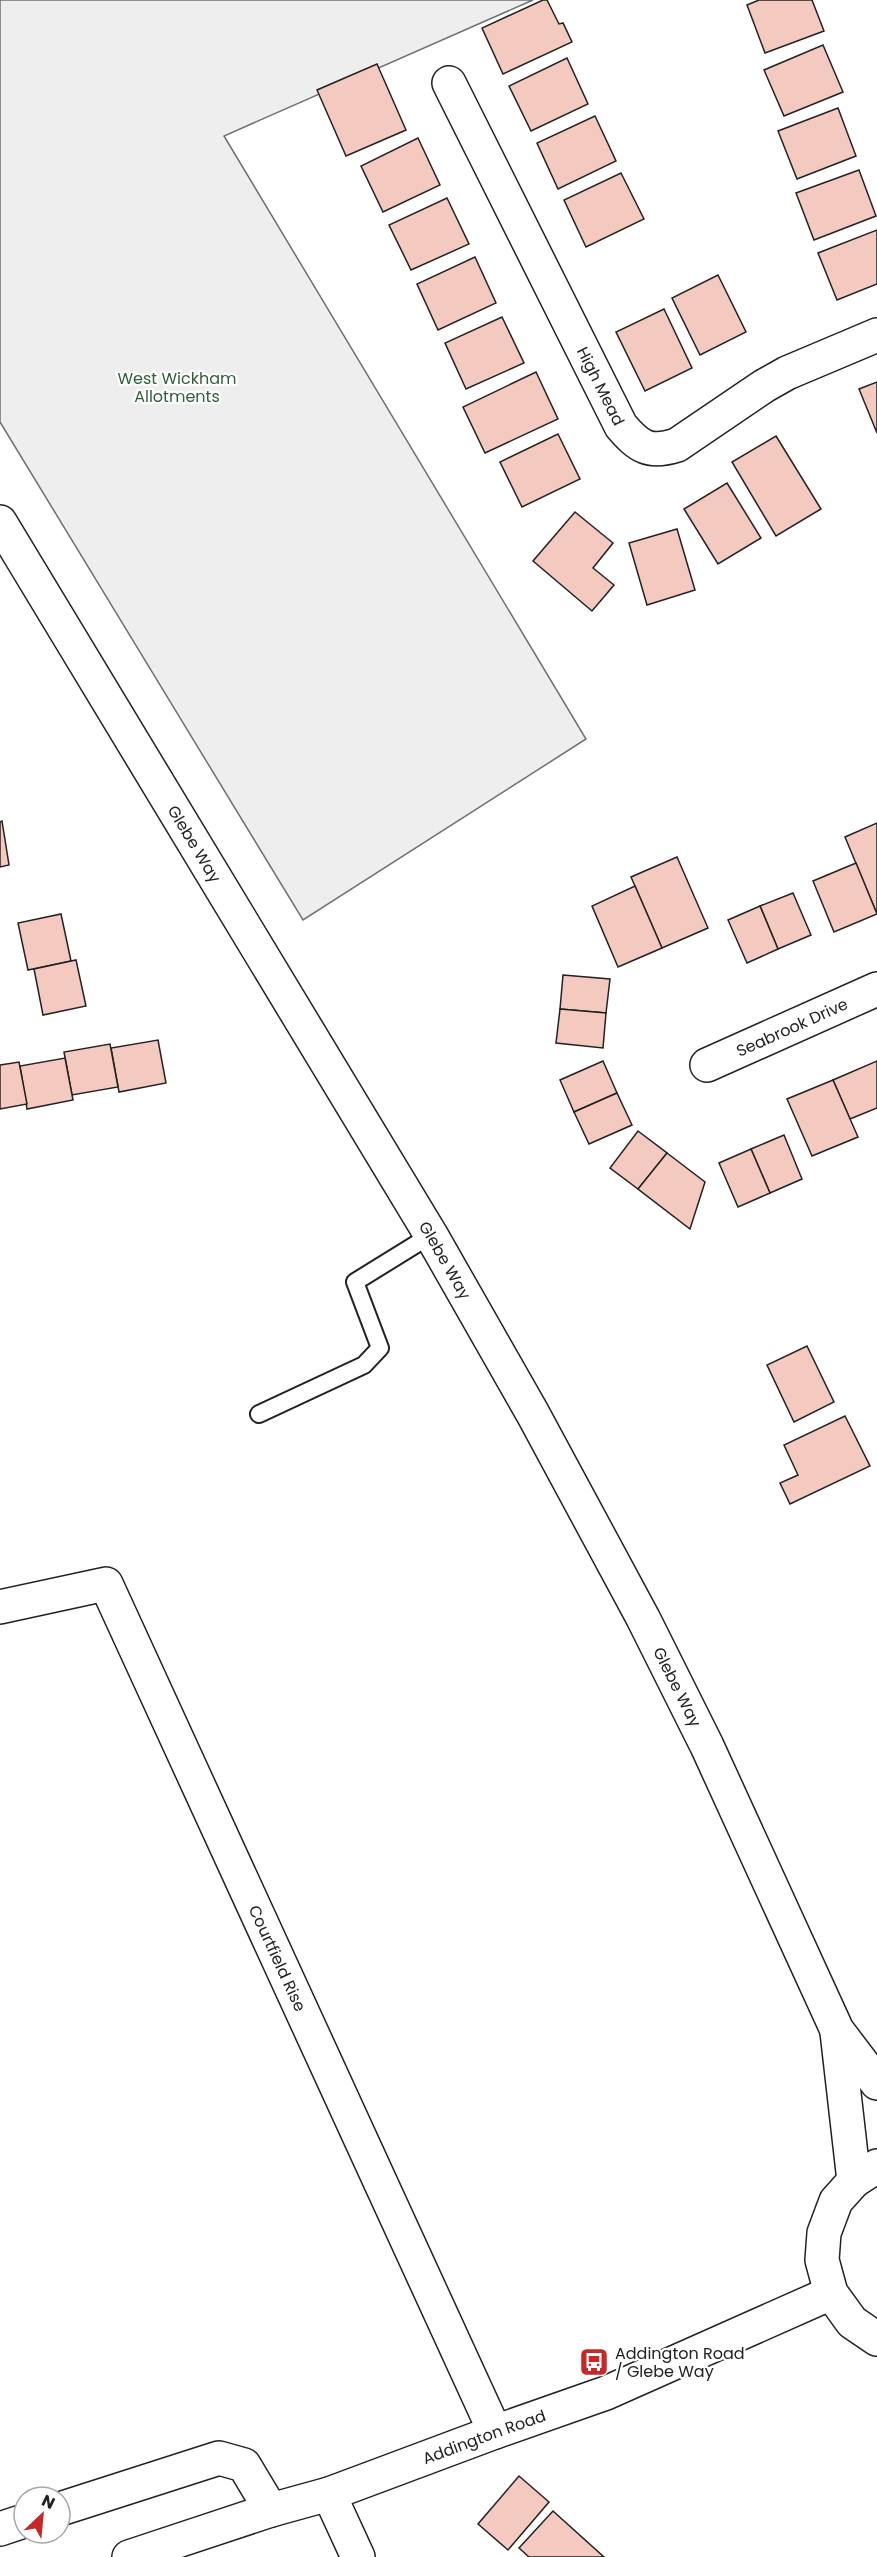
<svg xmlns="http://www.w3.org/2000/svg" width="877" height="2557" font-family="Poppins,sans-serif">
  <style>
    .green { fill: #eee; stroke: #6f6f6f; stroke-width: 1.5 }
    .building { fill: #f3c9c0; stroke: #222; stroke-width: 1.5 }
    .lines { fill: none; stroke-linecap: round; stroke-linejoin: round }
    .lane-casing { stroke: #222; stroke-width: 20 }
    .street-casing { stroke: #222; stroke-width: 36 }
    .secondary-casing { stroke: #222; stroke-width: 36 }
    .primary-casing { stroke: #222; stroke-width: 36 }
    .highway-casing { stroke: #222; stroke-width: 36 }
    .lane { stroke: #fff; stroke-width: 16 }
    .street { stroke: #fff; stroke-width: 33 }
    .secondary { stroke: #fff; stroke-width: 33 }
    .primary { stroke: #fff; stroke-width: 33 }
    .highway { stroke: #fff; stroke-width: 33 }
    .labels { text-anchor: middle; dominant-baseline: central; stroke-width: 4.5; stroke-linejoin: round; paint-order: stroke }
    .park-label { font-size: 16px; fill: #2f5e38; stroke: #fff }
    .street-label { font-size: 16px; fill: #222; stroke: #fff }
    .poi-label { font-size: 16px; fill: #222; stroke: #fff; text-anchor: start }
  </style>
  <rect width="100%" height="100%" fill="#fff"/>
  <!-- green -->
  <path class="green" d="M0,0h533l-309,136 362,603 -283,181 -303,-498z"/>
  <!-- building -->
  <g class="building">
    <path d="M543,0h4l12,24 4,-1 9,19 -69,32 -21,-46z"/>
    <path d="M759,0h53l12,31 -59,22 -18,-48z"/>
    <path d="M823,45l20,47 -59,24 -20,-46z"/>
    <path d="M567,58l21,46 -57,27 -22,-45z"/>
    <path d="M377,64l29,66 -60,26 -29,-66z"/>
    <path d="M838,108l18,48 -59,23 -19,-48z"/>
    <path d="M595,116l21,45 -58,28 -21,-46z"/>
    <path d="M418,138l22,47 -57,27 -22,-46z"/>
    <path d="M859,170l17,46 -62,24 -18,-47z"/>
    <path d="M621,173l23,46 -58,28 -22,-47z"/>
    <path d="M447,198l22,46 -58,26 -22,-45z"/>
    <path d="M877,230v54l-40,16 -19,-47z"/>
    <path d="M475,257l21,46 -58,27 -21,-46z"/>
    <path d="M718,275l28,57 -46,23 -28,-57z"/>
    <path d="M664,309l28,59 -47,23 -29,-59z"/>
    <path d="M502,317l22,46 -58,26 -21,-46z"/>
    <path d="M536,372l22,47 -73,34 -22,-46z"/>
    <path d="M877,382v51l-18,-44z"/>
    <path d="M558,434l22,45 -58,28 -22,-45z"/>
    <path d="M776,436l45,73 -45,27 -44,-74z"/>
    <path d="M727,483l34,55 -43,26 -34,-55z"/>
    <path d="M575,512l38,31 -20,25 21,17 -22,26 -59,-50z"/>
    <path d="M677,529l18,61 -48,15 -18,-62z"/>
    <path d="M2,821l7,44 -9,2v-45z"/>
    <path d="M877,823v91l-32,-77z"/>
    <path d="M677,857l31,71 -46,20 -31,-71z"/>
    <path d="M856,863l21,51 -43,18 -21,-51z"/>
    <path d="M635,886l27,62 -44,19 -26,-61z"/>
    <path d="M793,893l18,42 -33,14 -18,-43z"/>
    <path d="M760,906l18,43 -31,14 -19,-43z"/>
    <path d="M61,914l10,47 -43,9 -10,-47z"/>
    <path d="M76,960l10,46 -43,9 -9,-46z"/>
    <path d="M563,975l47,4 -4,34 -46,-4z"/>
    <path d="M560,1009l46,4 -3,35 -47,-5z"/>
    <path d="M158,1040l8,43 -47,9 -8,-44z"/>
    <path d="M110,1044l8,43 -46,8 -8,-43z"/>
    <path d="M65,1058l8,42 -46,9 -7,-43z"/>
    <path d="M603,1061l14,32 -43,19 -14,-32z"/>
    <path d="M877,1061v47l-27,11 -17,-39z"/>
    <path d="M19,1062l8,42 -27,5v-44z"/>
    <path d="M833,1080l25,57 -46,19 -25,-57z"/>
    <path d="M617,1093l15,32 -43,19 -15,-32z"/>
    <path d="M638,1131l29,22 -29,36 -28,-21z"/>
    <path d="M784,1135l18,44 -32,14 -19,-44z"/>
    <path d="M751,1149l19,44 -32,14 -19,-44z"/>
    <path d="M667,1153l38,29 -15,47 -52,-40z"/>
    <path d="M807,1346l27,56 -40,20 -27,-57z"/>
    <path d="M845,1416l25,50 -80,38 -10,-21 18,-8 -14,-30z"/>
    <path d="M519,2476l30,26 -41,48 -30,-26z"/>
    <path d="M553,2511l51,46h-75l-10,-9z"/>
  </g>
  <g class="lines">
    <!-- lane casing -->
    <g class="lane-casing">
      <path id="lane" d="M259,1414l105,-49 16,-17 -25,-66 76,-47"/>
    </g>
    <!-- street casing -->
    <g class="street-casing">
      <g id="street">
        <path id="s1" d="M449,83l172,343c18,21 28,28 56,19l87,-59 23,-13 90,-38"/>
        <path id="s2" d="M707,1065l170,-76"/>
        <path id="s3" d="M0,1607l106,-23 389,848"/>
        <path d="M60,2509l159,-51 25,7 27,45"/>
        <path d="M0,2529l24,-8"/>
      </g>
    </g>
    <!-- secondary casing -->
    <g class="secondary-casing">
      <path id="secondary" d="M329,2494l29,63"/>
    </g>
    <!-- primary casing -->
    <g class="primary-casing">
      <g id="primary">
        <path id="s4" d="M129,2557l142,-47 58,-16 166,-62 111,-39 225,-100"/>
      </g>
    </g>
    <!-- highway casing -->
    <g class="highway-casing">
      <g id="highway">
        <path id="s5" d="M0,522l431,713 102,179 110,204 64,128 130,284 40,53"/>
        <path d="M837,2032l17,149"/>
        <path d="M877,2166l-23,15 -18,20 -12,32 -2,27 9,33 21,29 25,17"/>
      </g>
    </g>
    <!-- lane -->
    <use href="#lane" class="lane"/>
    <!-- street -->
    <use href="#street" class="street"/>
    <!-- secondary -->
    <use href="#secondary" class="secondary"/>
    <!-- primary -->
    <use href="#primary" class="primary"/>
    <!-- highway -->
    <use href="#highway" class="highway"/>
  </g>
  <!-- icons -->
  <defs>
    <g id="bus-square" transform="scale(1.5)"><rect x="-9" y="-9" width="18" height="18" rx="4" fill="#c62828" stroke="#fff"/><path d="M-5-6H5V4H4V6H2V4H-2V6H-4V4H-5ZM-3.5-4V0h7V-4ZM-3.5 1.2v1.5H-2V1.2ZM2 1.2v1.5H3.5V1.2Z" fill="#fff"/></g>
  </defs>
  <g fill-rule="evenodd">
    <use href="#bus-square" x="594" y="2362"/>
  </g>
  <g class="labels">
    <!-- park labels -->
    <g class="park-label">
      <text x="177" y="378">West Wickham<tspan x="177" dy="18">Allotments</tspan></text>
    </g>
    <!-- street labels -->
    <g class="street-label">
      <text stroke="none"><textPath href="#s1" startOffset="339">High Mead</textPath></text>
      <text stroke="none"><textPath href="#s5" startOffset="376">Glebe Way</textPath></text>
      <text stroke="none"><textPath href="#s2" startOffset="93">Seabrook Drive</textPath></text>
      <text stroke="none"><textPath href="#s5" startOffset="862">Glebe Way</textPath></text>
      <text stroke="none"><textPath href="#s5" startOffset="1348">Glebe Way</textPath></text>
      <text stroke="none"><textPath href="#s3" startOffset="520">Courtfield Rise</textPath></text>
      <text stroke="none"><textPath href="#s4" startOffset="375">Addington Road</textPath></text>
    </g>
    <!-- poi labels -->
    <g class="poi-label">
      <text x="615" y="2353">Addington Road<tspan x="615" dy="18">/ Glebe Way</tspan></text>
    </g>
  </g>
  <!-- north arrow -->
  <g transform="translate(42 2515) rotate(26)"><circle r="28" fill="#ffffff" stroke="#a7a7a7" stroke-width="1.5"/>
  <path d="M0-4.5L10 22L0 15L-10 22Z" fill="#c62828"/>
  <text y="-9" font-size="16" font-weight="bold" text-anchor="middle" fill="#222222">N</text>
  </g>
</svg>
